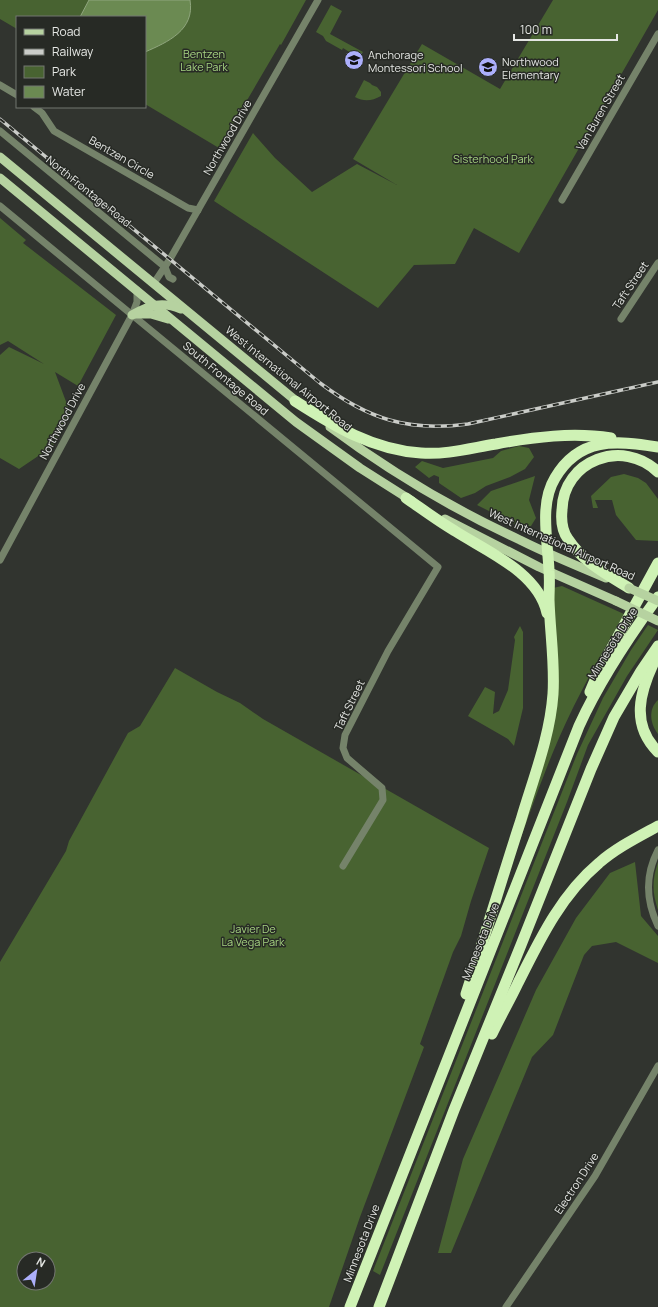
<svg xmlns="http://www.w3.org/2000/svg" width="658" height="1307" font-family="Manrope,sans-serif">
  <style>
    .green { fill: #486331; fill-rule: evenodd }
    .water { fill: #6b8a52; stroke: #90a67e }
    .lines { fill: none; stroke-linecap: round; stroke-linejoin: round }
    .minor { stroke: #75836a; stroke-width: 7 }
    .major { stroke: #b6d2a0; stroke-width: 9 }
    .highway { stroke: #cff2b5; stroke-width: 11 }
    .rail-casing { stroke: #caccc8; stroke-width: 3.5 }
    .rail { stroke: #272a25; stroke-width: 2; stroke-dasharray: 6; stroke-linecap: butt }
    .major-bridge { stroke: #b6d2a0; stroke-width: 9 }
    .labels { text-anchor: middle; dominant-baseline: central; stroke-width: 3; stroke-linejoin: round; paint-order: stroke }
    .park-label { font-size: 11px; fill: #a5d280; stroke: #272a25 }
    .poi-label { font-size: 11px; fill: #e5e7e4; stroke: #272a25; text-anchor: start }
    .street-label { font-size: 11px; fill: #e5e7e4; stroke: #272a25 }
  </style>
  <rect width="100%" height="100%" fill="#31342f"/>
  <!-- green -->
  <g class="green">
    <path d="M0,0h306l-25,45 -1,-1 -61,104 -74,-44v-87h-128v12l-17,-10z"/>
    <path d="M553,0h105v10l-139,243 -45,-25 -19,36 -41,1 -36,43 -164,-107 39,-68 22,25 37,34 45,-28 40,21 -44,-26 69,-115 78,45z"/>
    <path d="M331,5l11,6 -12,23 33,18 -4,6 -16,-10 -1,2 -16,-9 -3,-5 -7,-4z"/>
    <path d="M364,80l6,3 2,2 5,2 4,5v4c-9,5 -17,6 -26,1z"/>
    <path d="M0,218l26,22 -3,3 93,72 -38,71 -23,-14 16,43 -18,31 -34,23 -19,-11v-103l9,-8 35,17 -36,-23 -8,4z"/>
    <path d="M519,446l10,2 5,9 -9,12 -15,8 -24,9 -11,7 -14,5 -22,-15v-6l-5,-2 -5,3 -14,-11 7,-6 21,7 50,-10 8,-7z"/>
    <path d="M624,474l14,4 8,5 12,16v42l-22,-1 -20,-25 -4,-15h-17l3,8h-5l-2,-12 20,-19z"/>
    <path d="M535,476l-6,24 7,18 -5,8 -10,1 -44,-22 14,-14z"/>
    <path d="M562,586l62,28c-23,40 -46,81 -65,124 -21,48 -37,99 -56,148l47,-155 3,-143z"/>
    <path d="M648,625l10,5 -31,46 -39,69 -21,57 -187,473 -7,-4 204,-517 26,-56 28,-48z"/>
    <path d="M520,626l3,6v76l-9,38 -6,-7 -40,-23 17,-29 10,5 -2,22 6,-3 9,-21 7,-50 -1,-3z"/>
    <path d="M175,668l42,24 23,11 23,16 226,129 -18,53 -10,35 -8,16 -33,92 4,3 -64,170 -31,90h-329v-345l66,-111 3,-10 59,-108 12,-7zM24,1259h24v24h-24z"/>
    <path d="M658,700v34c-8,-10 -10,-25 0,-34z"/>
    <path d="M635,862l6,54 17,20v27l-42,-21 -24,4 -8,9 -31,80 -21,22 -81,196h-13l25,-94 73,-169 40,-72 34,-45z"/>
    <path d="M658,862v48c-6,-18 -6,-30 0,-48z"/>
  </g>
  <!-- water -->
  <path class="water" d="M89,0h101c5,30 -22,42 -45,52v-35h-65z"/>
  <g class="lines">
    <!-- minor -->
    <g class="minor">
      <path d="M0,85l17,10"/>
      <path d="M34,107l8,6 12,18 134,77 10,2"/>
      <path d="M0,131l165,136 4,10 4,2"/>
      <path d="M562,200l96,-166"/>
      <path d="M0,206l438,361 -50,84 -43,84 -2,13 4,10 35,30 1,12 -40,66"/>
      <path d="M154,283l16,-24 148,-259"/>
      <path d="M621,319l37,-56"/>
      <path d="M0,560l132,-245 5,-13v-12"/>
      <path d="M658,850c-13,25 -12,51 0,76"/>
      <path d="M506,1307l89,-131 63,-110"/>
    </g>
    <!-- major -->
    <g class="major">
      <path d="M0,157l301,248"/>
      <path d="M0,178l296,244 64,46 52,33"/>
      <path d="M136,314h15l17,5"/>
      <path d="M132,315c18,-10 30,-14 49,-6"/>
      <path d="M330,427c59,44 123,82 190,113 28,14 57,26 86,38"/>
      <path d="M445,519l94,48 77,34"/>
    </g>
    <!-- highway -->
    <g class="highway">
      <path d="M295,401c39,25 78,49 126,52 25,2 50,-5 75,-9 38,-7 77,-12 115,-6"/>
      <path d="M406,498c16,11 32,23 49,33 31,20 83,41 92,82"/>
      <path d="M629,588c-23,-14 -46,-26 -61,-49 -6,-8 -7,-19 -6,-29 1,-50 61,-72 96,-38"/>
      <path d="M655,660c-15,31 -25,64 3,92"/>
      <path d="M590,692l8,-19 60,-110"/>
      <path d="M466,994c19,-58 36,-116 55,-174 12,-41 29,-83 32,-126 2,-31 -3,-62 -4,-94 0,-10 1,-20 0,-29 -1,-29 -10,-67 6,-93 24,-41 61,-38 103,-31"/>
      <path d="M492,1034c8,-17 18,-34 26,-51 22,-44 43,-88 81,-120 17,-15 39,-26 59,-37"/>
      <path d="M350,1307l229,-581c21,-46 49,-88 79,-129"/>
      <path d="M379,1307l75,-197 67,-165 70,-176 23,-52 27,-46 17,-25"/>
    </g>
    <!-- rail casing -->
    <g class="rail-casing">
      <path id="rail" d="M0,119l320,264c48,36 88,49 148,41l190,-42"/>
    </g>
    <!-- rail -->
    <use href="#rail" class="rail"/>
    <!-- major-bridge -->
    <g class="major-bridge">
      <path d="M629,588l29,13"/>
      <path d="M616,601l42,20"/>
    </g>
  </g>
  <!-- icons -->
  <defs>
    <g id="school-disc" transform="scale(1)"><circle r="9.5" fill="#acaffb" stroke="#272a25"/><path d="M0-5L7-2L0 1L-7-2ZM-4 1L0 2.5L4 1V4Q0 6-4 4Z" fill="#111"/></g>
  </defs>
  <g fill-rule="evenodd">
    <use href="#school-disc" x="354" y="60"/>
    <use href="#school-disc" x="488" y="67"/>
  </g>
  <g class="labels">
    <!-- park labels -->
    <g class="park-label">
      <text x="204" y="53">Bentzen<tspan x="204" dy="13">Lake Park</tspan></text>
      <text x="493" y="158">Sisterhood Park</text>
      <text x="253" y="928">Javier De<tspan x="253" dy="13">La Vega Park</tspan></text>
    </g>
    <!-- poi labels -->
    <g class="poi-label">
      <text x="368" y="54">Anchorage<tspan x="368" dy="13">Montessori School</tspan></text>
      <text x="502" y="61">Northwood<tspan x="502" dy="13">Elementary</tspan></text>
    </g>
    <!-- street labels -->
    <g class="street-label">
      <text transform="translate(600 112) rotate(-60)">Van Buren Street</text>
      <text transform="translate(227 137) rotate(-60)">Northwood Drive</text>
      <text transform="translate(122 157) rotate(30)">Bentzen Circle</text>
      <text transform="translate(89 191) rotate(39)">North Frontage Road</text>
      <text transform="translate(630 285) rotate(-56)">Taft Street</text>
      <text transform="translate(226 378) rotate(40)">South Frontage Road</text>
      <text transform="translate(289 378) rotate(39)">West International Airport Road</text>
      <text transform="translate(62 421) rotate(-62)">Northwood Drive</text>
      <text transform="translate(562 544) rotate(24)">West International Airport Road</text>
      <text transform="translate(612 643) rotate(-58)">Minnesota Drive</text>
      <text transform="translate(349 705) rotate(-64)">Taft Street</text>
      <text transform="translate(480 941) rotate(-68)">Minnesota Drive</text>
      <text transform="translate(576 1183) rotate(-57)">Electron Drive</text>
      <text transform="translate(361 1243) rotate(-69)">Minnesota Drive</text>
    </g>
  </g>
  <!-- legend -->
  <rect x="16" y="16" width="130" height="92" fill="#272a25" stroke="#737671"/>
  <rect x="24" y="29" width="20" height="6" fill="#b6d2a0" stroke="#737671"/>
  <text x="52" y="36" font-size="12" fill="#e5e7e4">Road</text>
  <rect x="24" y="49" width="20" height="6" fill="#caccc8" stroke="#737671"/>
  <text x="52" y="56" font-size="12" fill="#e5e7e4">Railway</text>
  <rect x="24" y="66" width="20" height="12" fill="#486331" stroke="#737671"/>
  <text x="52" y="76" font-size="12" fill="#e5e7e4">Park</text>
  <rect x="24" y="86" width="20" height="12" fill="#6b8a52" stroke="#737671"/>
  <text x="52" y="96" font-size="12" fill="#e5e7e4">Water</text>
  <!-- north arrow -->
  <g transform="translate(36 1271) rotate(30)"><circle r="19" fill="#272a25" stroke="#737671"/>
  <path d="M0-3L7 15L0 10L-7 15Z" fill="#acaffb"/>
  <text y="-6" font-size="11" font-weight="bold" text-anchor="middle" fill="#e5e7e4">N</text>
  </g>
  <!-- scale -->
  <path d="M514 34v6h103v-6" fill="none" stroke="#e5e7e4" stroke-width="2"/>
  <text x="520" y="34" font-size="12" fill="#e5e7e4" stroke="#272a25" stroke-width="3" paint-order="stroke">100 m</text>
</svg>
